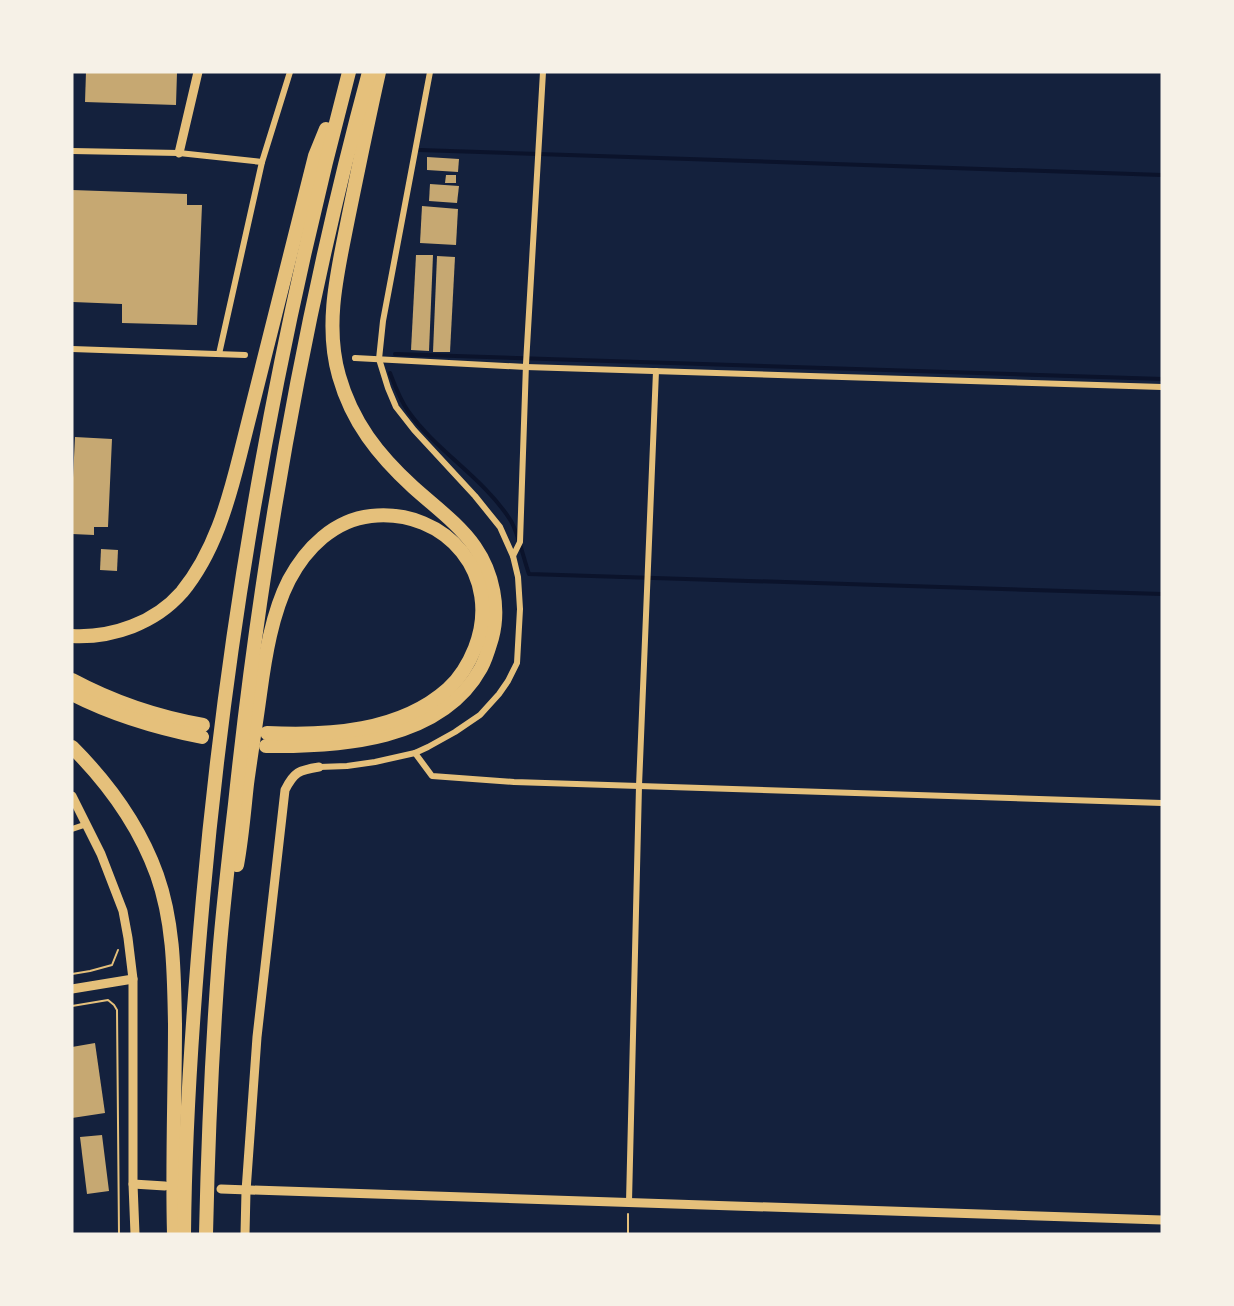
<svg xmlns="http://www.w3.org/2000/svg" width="1234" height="1306" font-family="'Fira Sans',sans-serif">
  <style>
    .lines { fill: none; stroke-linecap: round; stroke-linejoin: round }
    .stream { stroke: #0b132b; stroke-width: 4 }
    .building { fill: #c6a872 }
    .path { stroke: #e5c07b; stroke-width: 2 }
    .minor { stroke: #e5c07b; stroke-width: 6 }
    .tertiary { stroke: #e5c07b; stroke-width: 9 }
    .motorway { stroke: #e5c07b; stroke-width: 14 }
  </style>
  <rect width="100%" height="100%" fill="#14213d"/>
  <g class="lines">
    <!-- stream -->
    <g class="stream">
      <path d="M420,150l742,25"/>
      <path d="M395,354l767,25"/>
      <path d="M390,373c5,13 10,27 18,38 29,41 76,67 103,110 7,12 13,39 18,53l633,20"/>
    </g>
  </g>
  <!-- building -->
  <g class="building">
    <path d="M86,72h91l-1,33 -91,-3z"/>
    <path d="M427,157l32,2 -1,13 -31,-2z"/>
    <path d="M446,175h10v8h-11z"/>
    <path d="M430,184l29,2 -2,17 -28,-2z"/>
    <path d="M72,190l115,4v11h15l-5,120 -75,-2v-19l-49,-2z"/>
    <path d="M422,206l36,3 -2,36 -36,-2z"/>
    <path d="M416,255h17l-4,96 -18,-1z"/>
    <path d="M437,256l18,1 -5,95h-17z"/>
    <path d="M75,437l37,2 -4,88h-14v8l-22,-1v-36z"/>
    <path d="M101,549l17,1 -1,21 -17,-1z"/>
    <path d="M95,1043l10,70 -33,5v-71z"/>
    <path d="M102,1135l7,56 -22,3 -7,-57z"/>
  </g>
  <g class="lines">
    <!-- path -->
    <g class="path">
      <path d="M72,974l18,-3 22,-6 6,-15"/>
      <path d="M72,1006l36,-6 6,5 3,5 2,224"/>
      <path d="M628,1234v-20"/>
    </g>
    <!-- minor -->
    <g class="minor">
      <path d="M72,151l107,2 83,9 -43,192"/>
      <path d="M262,162l28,-90"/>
      <path d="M72,349l173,6"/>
      <path d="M355,358l171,9 636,20"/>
      <path d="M513,556l7,-14 6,-178 17,-292"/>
      <path d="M415,753l17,23 82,6 648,21"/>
      <path d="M319,767l28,-1 28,-4 40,-9 13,-6 27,-15 25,-17 19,-21 9,-13 9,-18 3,-54 -2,-32 -5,-21 -13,-29 -25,-31 -61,-66 -18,-23 -8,-19 -9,-29 4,-38 47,-249"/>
      <path d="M72,829l15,-5"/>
      <path d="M629,1202l10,-416 17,-415"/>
    </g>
    <!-- tertiary -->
    <g class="tertiary">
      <path d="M179,153l19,-81"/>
      <path d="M72,796l29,58 22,57 5,27 5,41v205l2,50"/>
      <path d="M72,989l61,-10"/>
      <path d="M133,1184l32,2"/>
      <path d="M221,1189l941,31"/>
      <path d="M245,1234l1,-43 11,-154 28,-247c9,-18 14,-20 34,-23"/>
    </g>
    <!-- motorway -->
    <g class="motorway">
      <path d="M72,636c41,2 83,-13 110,-44 32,-39 46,-89 58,-137 8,-31 15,-61 23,-92 17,-69 35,-138 52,-207l11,-27"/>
      <path d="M72,680c41,22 86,37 131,45"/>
      <path d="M72,694c41,21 85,34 130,43"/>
      <path d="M266,746c73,1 175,-5 215,-78 5,-9 8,-20 11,-30 8,-30 1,-65 -17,-91 -16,-23 -41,-41 -62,-60 -35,-32 -61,-65 -74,-111 -15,-52 -1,-106 9,-157 10,-49 20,-98 31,-147"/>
      <path d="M72,747c37,37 67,78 85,128 17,48 17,99 18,149 0,70 -3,140 -1,210"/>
      <path d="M237,865c5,-27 7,-54 10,-81 4,-30 9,-60 13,-90 5,-37 12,-81 29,-114 17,-32 45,-60 82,-64 76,-8 132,60 104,132 -6,15 -15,30 -27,41 -48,43 -120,47 -181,44"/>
      <path d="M184,1234c1,-112 9,-225 19,-336 25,-281 74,-554 146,-826"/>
      <path d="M206,1234c2,-93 6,-185 13,-277 4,-51 10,-102 16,-153 26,-247 69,-492 134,-732"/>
    </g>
  </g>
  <!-- border -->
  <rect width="1234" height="1306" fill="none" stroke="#f6f1e7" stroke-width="147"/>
</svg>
